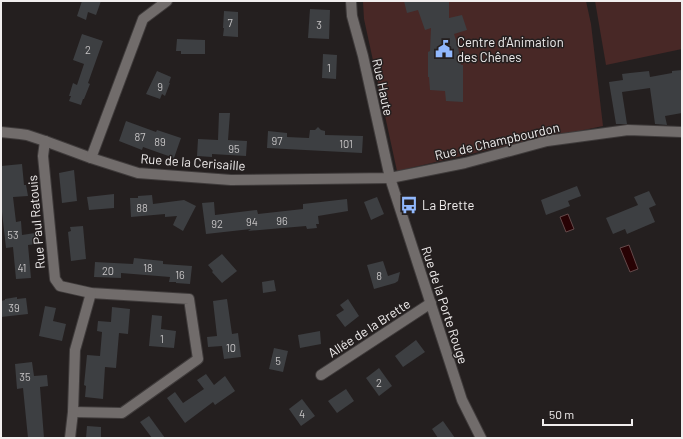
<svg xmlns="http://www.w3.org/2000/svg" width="683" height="439" font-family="Barlow,sans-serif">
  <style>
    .green { fill: #482826 }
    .water { fill: #280204; stroke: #64494a }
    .building { fill: #3d3f42 }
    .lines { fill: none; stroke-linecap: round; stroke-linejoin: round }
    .minor-casing { stroke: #3f3b3b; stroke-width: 12 }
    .minor { stroke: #716c6b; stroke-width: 10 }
    .labels { text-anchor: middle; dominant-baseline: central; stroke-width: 3; stroke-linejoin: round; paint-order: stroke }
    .number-label { font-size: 11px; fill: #c4c2c3 }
    .poi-label { font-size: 13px; fill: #f1eeee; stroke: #241f1f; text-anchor: start }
    .street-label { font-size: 13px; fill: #f1eeee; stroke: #241f1f }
  </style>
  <rect width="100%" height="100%" fill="#241f1f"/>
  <!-- green -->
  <g class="green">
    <path d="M363,1h223l5,23 12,102 -111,23 -95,22 -33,-152z"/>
    <path d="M595,1h87v48l-76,16z"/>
  </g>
  <!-- water -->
  <g class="water">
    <path d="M568,214l6,15 -8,3 -6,-15z"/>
    <path d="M629,245l9,24 -8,3 -10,-24z"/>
  </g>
  <!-- building -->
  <g class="building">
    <path d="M82,1h19l-5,14 -8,-3 -2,8 -9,-4z"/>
    <path d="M404,1h45v17l13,-3 5,15 -13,4 4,12 3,19h2v37l-17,-1 -1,-10 -15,-1 -1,-13h-1v-25l2,-1 1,-23 -6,2 -7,-20 -11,3z"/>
    <path d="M310,9l20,1 -1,29 -21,-1z"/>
    <path d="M224,11l14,1v25l-15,-1 1,-8h-1z"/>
    <path d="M82,34l21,7 -15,42 2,1 -6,15h-1l-2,6 -12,-4 2,-5h-2l4,-13 4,2 7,-21 -11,-4z"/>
    <path d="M177,39l28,1v14h-24v-3h-5z"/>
    <path d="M323,54l14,1 -1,24 -14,-1z"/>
    <path d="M682,70v43l-17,3 2,9 -12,-1 -5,-36 -28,4 5,32h-11l-7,-42 14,-2 -1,-6 8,-1 19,-2 1,6 22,-4v-2z"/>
    <path d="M157,71l14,6 -2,6h1l-5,13 -3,-2 -2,5 -14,-5z"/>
    <path d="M219,113h11l-2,27 19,1 -1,15 -34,-2v3l-15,-1 1,-17 20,1z"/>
    <path d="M126,121l30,11 1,-2 24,8 -7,20 -31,-11 -1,3 -23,-9z"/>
    <path d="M318,127l3,3 4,1v4l38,1 -1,17 -95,-5 1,-17 19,2v4l22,1 1,-8h5z"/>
    <path d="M22,164l2,21h2l2,11 -15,1 3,25 5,-1 1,14 13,-2 1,11 -8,1 3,33 -15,1 -3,-32 -7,1 -4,-36h-1v-46z"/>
    <path d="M74,170l3,31 -15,2 -3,-30z"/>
    <path d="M577,186l4,10 -13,5 2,5 -24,9 -5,-15z"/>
    <path d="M649,191l7,14 -7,3 6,14 -28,12 -2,-5 -12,5 -7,-16 32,-13 -4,-8z"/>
    <path d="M114,194v14l-25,2 -2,-13z"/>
    <path d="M152,195l1,9 31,-4 12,6 -13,25 -10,-6 4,-9 -12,1v-3l-34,3 -1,-19h8v-2z"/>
    <path d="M377,197l7,17 -13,6 -7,-18z"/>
    <path d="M347,199l1,12 -30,5 1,8h-3l1,4 -10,1 -1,-3 -58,5 3,-2 -45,5 -4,-31 12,-1 1,13 42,-5 1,4 45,-5v-5z"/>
    <path d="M83,226l3,33 -15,2 -3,-29 3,-1 -1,-4z"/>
    <path d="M222,254l15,17 -15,12 -10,-11 1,-1 -5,-6z"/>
    <path d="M134,258l29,3v3l29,2 -2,18 -14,-1v-1h-7l1,-5 -49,-4v5l-27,-1 1,-15 38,2z"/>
    <path d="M383,261l5,15 12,-4 -2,9 -3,2 -21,6 -7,-24z"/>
    <path d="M274,280l2,11 -13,2 -1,-11z"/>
    <path d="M17,297v2l9,-1 2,16 -27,3v-16l4,-1v-1z"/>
    <path d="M227,299l5,35 6,-1 3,24 -17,2 -2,-13 -14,1 -1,-10 10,-1 -4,-35z"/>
    <path d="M348,299l11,17 -14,11 -9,-12 8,-5 -4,-5z"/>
    <path d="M45,306l11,2 -3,13 13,3 -4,17 -23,-5z"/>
    <path d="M112,307l18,2 -2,25 -9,-1 -3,35 -11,-1 -2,32 -18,-2 1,-11 -2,-1 3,-30 13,1 2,-24 -5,-1 1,-10 13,1z"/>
    <path d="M152,315l10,1 -1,13 15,2 -2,17 -25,-2z"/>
    <path d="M320,331l1,13 -21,4 -2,-13z"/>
    <path d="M416,340l9,12 -22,15 -8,-11z"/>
    <path d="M274,348l14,3 -5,21 -14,-3z"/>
    <path d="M32,362l2,14 13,-1 1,11 -8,1 4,51h-16l-5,-50 -6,1 -2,-25z"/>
    <path d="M379,368l13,18 -13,10 -13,-18z"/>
    <path d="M206,374l8,11 11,-9 10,15 -20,14 -2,-3 -28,21 -18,-25 8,-6 8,11 21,-14 -7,-9z"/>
    <path d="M346,389l8,12 -17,12 -9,-12z"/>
    <path d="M302,399l13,17 -14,10 -12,-17z"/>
    <path d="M149,416l16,22h-13l-12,-16z"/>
    <path d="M443,421l12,17h-17l-6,-9z"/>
    <path d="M87,426l14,1v11h-15z"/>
  </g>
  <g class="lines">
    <!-- minor casing -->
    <g class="minor-casing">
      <g id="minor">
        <path d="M351,1l1,15 11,40 27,122 72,222 19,38"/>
        <path d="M1,132l19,2 7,1 18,6 46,17 47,15 93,7 159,-2 75,-15 82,-22 81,-11 54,2"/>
        <path d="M45,141l-2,15 12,123 5,7 31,7 98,6 9,60 -76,54 -49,-1"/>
        <path d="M91,158l52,-139 24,-18"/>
        <path d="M321,375l110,-72"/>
        <path d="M70,438l3,-26 2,-62 16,-57"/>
      </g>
    </g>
    <!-- minor -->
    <use href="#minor" class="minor"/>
  </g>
  <!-- icons -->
  <defs>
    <g id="civic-bare" transform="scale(1.38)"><path d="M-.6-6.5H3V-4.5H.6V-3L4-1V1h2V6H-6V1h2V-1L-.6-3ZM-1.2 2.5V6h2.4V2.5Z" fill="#91b8fd" stroke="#241f1f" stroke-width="2.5" paint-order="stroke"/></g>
    <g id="bus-bare" transform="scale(1.38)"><path d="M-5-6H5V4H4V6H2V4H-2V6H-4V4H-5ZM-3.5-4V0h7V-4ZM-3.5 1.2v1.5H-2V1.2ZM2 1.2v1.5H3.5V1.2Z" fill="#91b8fd" stroke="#241f1f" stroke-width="2.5" paint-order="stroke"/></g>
  </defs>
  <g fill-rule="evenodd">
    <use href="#civic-bare" x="444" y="49"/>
    <use href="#bus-bare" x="409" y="205"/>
  </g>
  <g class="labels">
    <!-- number labels -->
    <g class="number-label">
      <text x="230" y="22">7</text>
      <text x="319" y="24">3</text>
      <text x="88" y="49">2</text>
      <text x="329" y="67">1</text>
      <text x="160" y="86">9</text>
      <text x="140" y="136">87</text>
      <text x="277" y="140">97</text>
      <text x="160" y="141">89</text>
      <text x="346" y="143">101</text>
      <text x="234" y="148">95</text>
      <text x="142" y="207">88</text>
      <text x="282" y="220">96</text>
      <text x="252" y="221">94</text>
      <text x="217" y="223">92</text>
      <text x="13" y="234">53</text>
      <text x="22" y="267">41</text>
      <text x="148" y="267">18</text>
      <text x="108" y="270">20</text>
      <text x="180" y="274">16</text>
      <text x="379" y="275">8</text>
      <text x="14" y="307">39</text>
      <text x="162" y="338">1</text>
      <text x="231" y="347">10</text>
      <text x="278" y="360">5</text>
      <text x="25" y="376">35</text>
      <text x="379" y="382">2</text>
      <text x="302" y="413">4</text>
    </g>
    <!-- poi labels -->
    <g class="poi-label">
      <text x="457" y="42">Centre d’Animation<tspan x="457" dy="15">des Chênes</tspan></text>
      <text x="422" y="205">La Brette</text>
    </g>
    <!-- street labels -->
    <g class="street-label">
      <text transform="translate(383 87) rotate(78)">Rue Haute</text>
      <text transform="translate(497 141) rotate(-13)">Rue de Champbourdon</text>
      <text transform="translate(193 162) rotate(4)">Rue de la Cerisaille</text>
      <text transform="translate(36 222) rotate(-95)">Rue Paul Ratouis</text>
      <text transform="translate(445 305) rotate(72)">Rue de la Porte Rouge</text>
      <text transform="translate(369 328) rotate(-33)">Allée de la Brette</text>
    </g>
  </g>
  <!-- border -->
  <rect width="683" height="439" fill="none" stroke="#f1eeee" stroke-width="4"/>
  <!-- scale -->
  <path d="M543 419v6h89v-6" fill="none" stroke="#f1eeee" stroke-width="2"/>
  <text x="549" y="419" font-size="12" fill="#f1eeee" stroke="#241f1f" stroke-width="3" paint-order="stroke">50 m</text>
</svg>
